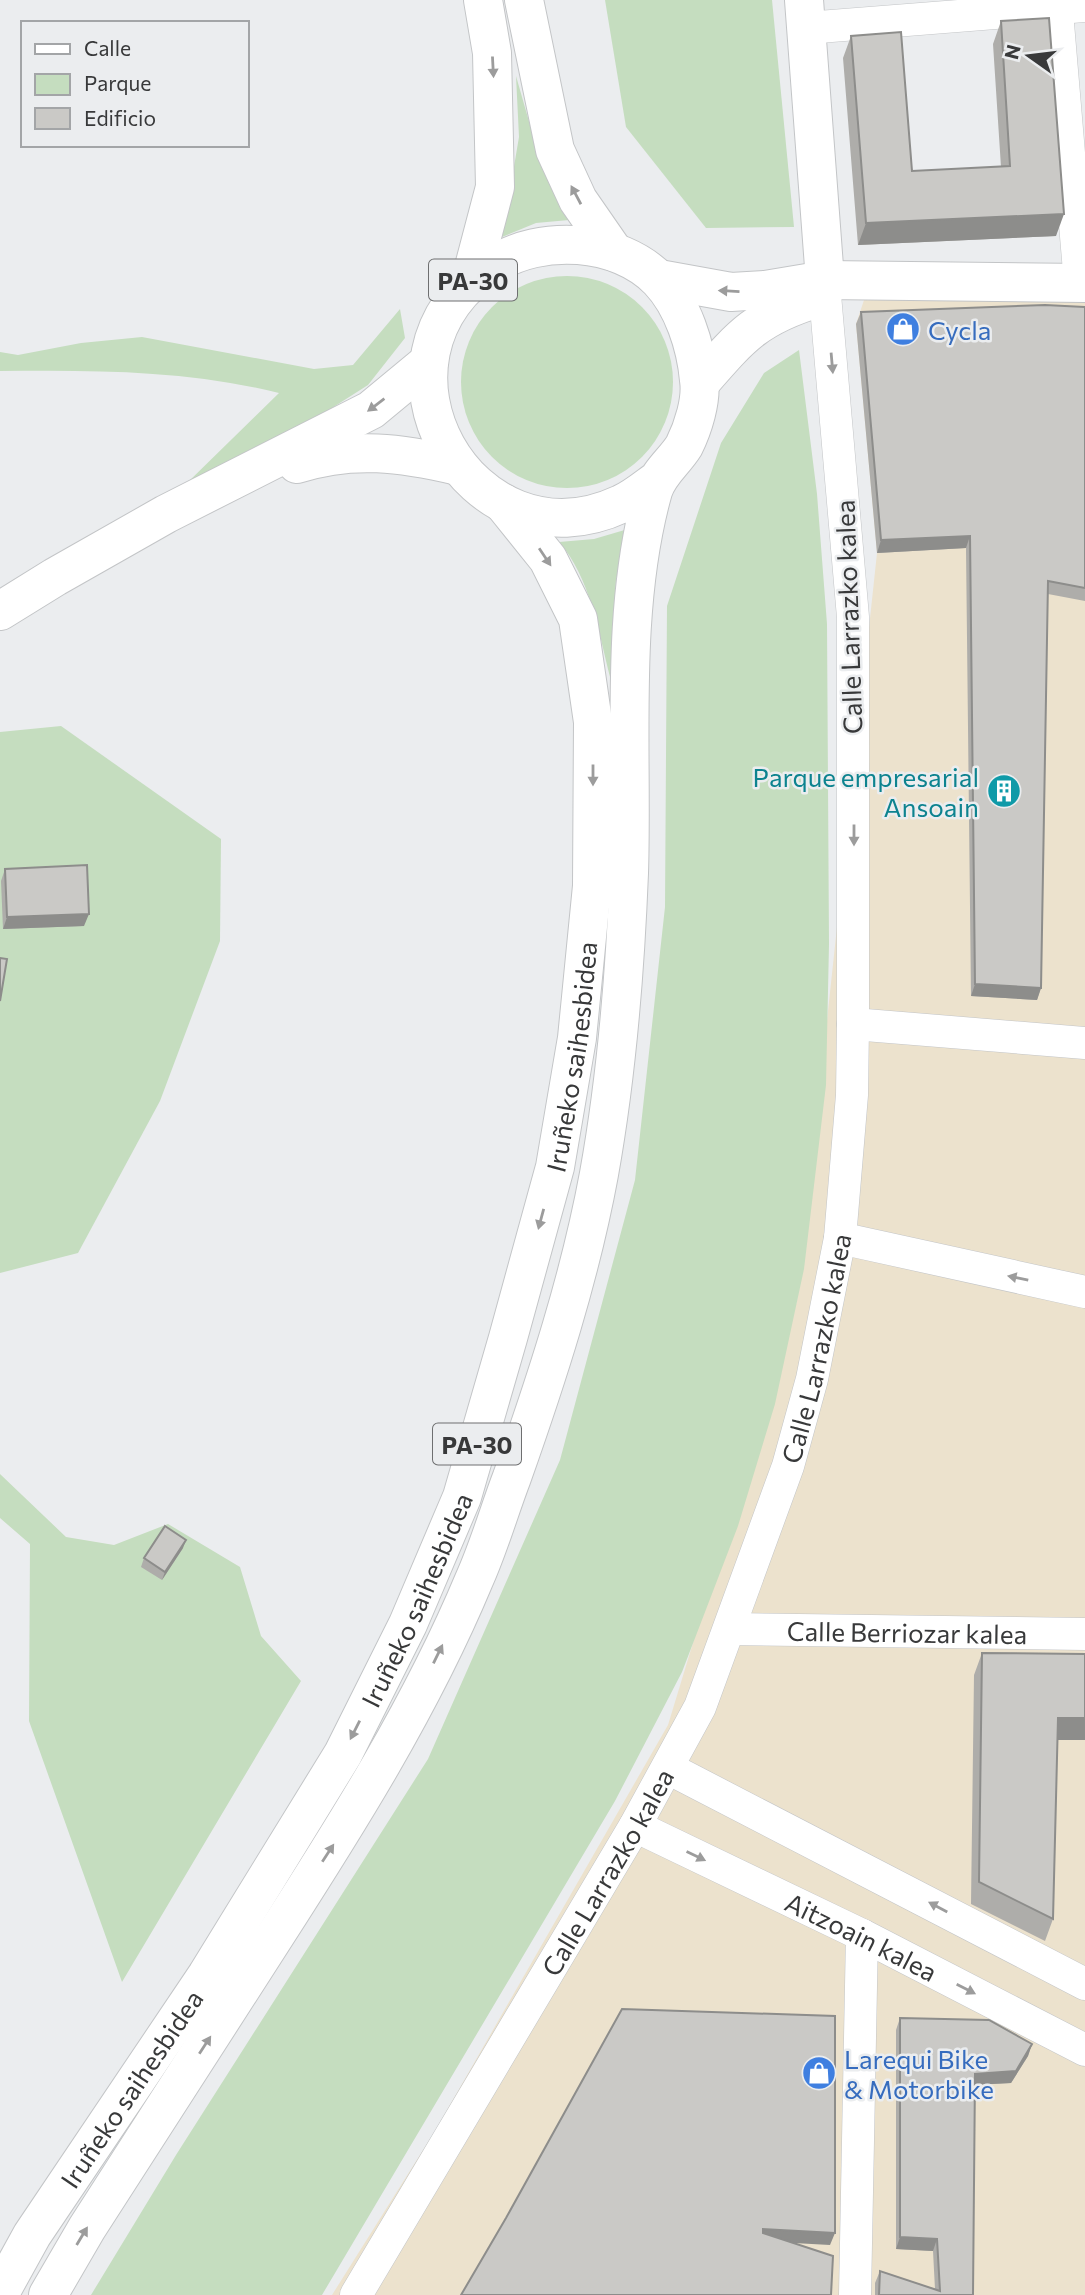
<svg xmlns="http://www.w3.org/2000/svg" width="1085" height="2295" font-family="Commissioner,sans-serif">
  <style>
    .industrial { fill: #ece2cd }
    .green { fill: #c5ddbf }
    .lines { fill: none; stroke-linecap: round; stroke-linejoin: round }
    .minor-casing { stroke: #c3c5c7; stroke-width: 33 }
    .tertiary-casing { stroke: #c3c5c7; stroke-width: 40 }
    .trunk-casing { stroke: #c3c5c7; stroke-width: 40 }
    .minor { stroke: #fff; stroke-width: 32 }
    .tertiary { stroke: #fff; stroke-width: 38 }
    .trunk { stroke: #fff; stroke-width: 38 }
    .wall { fill: #aeadaa }
    .shaded-wall { fill: #8d8d8b }
    .building { fill: #cac9c6; stroke: #8d8d8b; stroke-width: 2 }
    .oneway { fill: #9c9c9c }
    .labels { text-anchor: middle; dominant-baseline: central; stroke-width: 5; stroke-linejoin: round; paint-order: stroke }
    .shield { fill: #ebedef; stroke: #6e6f70; stroke-width: 2 }
    .shield-label { font-size: 24px; font-weight: bold; fill: #38393a }
    .shop-label { font-size: 26px; fill: #366cbe; stroke: #ebedef; text-anchor: start }
    .street-label { font-size: 26px; fill: #38393a; stroke: #ebedef }
    .culture-label { font-size: 26px; fill: #0d838f; stroke: #ebedef; text-anchor: end }
  </style>
  <rect width="100%" height="100%" fill="#ebedef"/>
  <!-- industrial -->
  <path class="industrial" d="M870,282l215,1v2012h-753l103,-164 233,-406 129,-424 80,-748 -21,-229z"/>
  <!-- green -->
  <g class="green">
    <path d="M605,0h167l22,227 -88,1 -80,-101z"/>
    <path d="M516,76l16,56 37,88 -33,3 -34,14 17,-100z"/>
    <circle cx="567" cy="382" r="106"/>
    <path d="M400,309l5,29 -37,47 -69,44 -114,56 94,-92c-92,-23 -185,-23 -279,-22v-19l18,3 63,-12 61,-6 172,32 39,-4z"/>
    <path d="M799,350l18,144 10,130 2,320 -3,141 -22,184 -29,135 -37,122 -56,146 -67,129 -293,494h-231l85,-140 252,-396 132,-299 75,-280 30,-273 2,-301 54,-163 43,-70z"/>
    <path d="M628,529l-12,51 -6,97c-11,-44 -20,-100 -51,-135l35,-3z"/>
    <path d="M61,726l160,113 -1,102 -60,160 -82,152 -78,20v-541z"/>
    <path d="M0,1474l66,63 48,8 54,-21 72,43 21,69 40,45 -179,301 -93,-261 1,-177 -30,-26z"/>
  </g>
  <g class="lines">
    <!-- minor casing -->
    <g class="minor-casing">
      <g id="minor">
        <path d="M1056,0l24,283"/>
        <path d="M806,28l279,-22"/>
        <path d="M853,1024l232,19"/>
        <path d="M840,1238l245,54"/>
        <path id="s1" d="M730,1629l355,5"/>
        <path d="M668,1768l417,216"/>
        <path id="s2" d="M635,1826l227,109 223,115"/>
        <path id="s3" d="M356,2295l279,-469 65,-119 88,-241 24,-87 28,-141 12,-143 1,-71v-407l-28,-322"/>
        <path d="M855,2295l7,-360"/>
      </g>
    </g>
    <!-- tertiary casing -->
    <g class="tertiary-casing">
      <g id="tertiary">
        <path d="M804,0l21,280"/>
        <path d="M659,279l72,13 34,-2 60,-10 260,3"/>
        <path d="M700,383c41,-47 56,-66 118,-85"/>
        <path d="M297,464c56,-18 105,-11 161,2"/>
        <path d="M0,611l55,-34 111,-63 205,-104 58,-48"/>
      </g>
    </g>
    <!-- trunk casing -->
    <g class="trunk-casing">
      <g id="trunk">
        <path d="M524,0l31,150 23,50 36,52"/>
        <path d="M470,282l25,-95 -3,-134 -9,-53"/>
        <path id="s4" d="M0,2293l32,-58 175,-260 136,-221 65,-130 54,-127 46,-159 47,-171 22,-129 15,-152 1,-164 -15,-103 -30,-60 -45,-56"/>
        <path d="M48,2295l39,-67c62,-96 124,-193 186,-289 74,-115 148,-232 201,-359 15,-33 25,-69 38,-103 35,-99 68,-200 87,-303 18,-100 26,-200 30,-301 4,-124 -10,-261 24,-382 6,-19 21,-29 31,-45 9,-18 18,-46 15,-66 -3,-34 -16,-75 -40,-100 -41,-42 -118,-46 -166,-15 -145,95 -22,309 128,239 12,-5 24,-15 35,-23"/>
      </g>
    </g>
    <!-- minor -->
    <use href="#minor" class="minor"/>
    <!-- tertiary -->
    <use href="#tertiary" class="tertiary"/>
    <!-- trunk -->
    <use href="#trunk" class="trunk"/>
  </g>
  <!-- wall -->
  <g class="wall">
    <path d="M1001,21l55,215 -198,9 -15,-187 8,-22 61,135 89,-4 -8,-123z"/>
    <path d="M1085,307v294l-37,-7 -7,394 -4,12 -66,-4 -5,-448 -89,5 -21,-229 5,-12z"/>
    <path d="M5,869l79,57 -81,3 -2,-48z"/>
    <path d="M183,1548l-21,32 -21,-13 3,-9z"/>
    <path d="M982,1653l103,1v86h-28l-4,179 -8,22 -74,-37 3,-229z"/>
    <path d="M900,2018l132,26 -4,12 -17,27 -36,2 -2,210h-98v-12l5,-12 55,18 -2,-38 -37,-2v-219z"/>
  </g>
  <!-- shaded-wall -->
  <g class="shaded-wall">
    <path d="M1064,214l-8,22 -198,9 8,-22z"/>
    <path d="M970,536l-4,12 -89,5 4,-13z"/>
    <path d="M89,914l-5,12 -81,3 4,-12z"/>
    <path d="M975,984l66,4 -4,12 -66,-4z"/>
    <path d="M186,1540l-3,8 -21,32 3,-8z"/>
    <path d="M1058,1718h27v22h-35z"/>
    <path d="M1032,2044l-4,12 -17,27 -40,2 4,-11z"/>
    <path d="M763,2229l72,4 -5,12 -71,-4z"/>
    <path d="M900,2237l37,2 -4,12 -37,-2z"/>
  </g>
  <!-- building -->
  <g class="building">
    <path d="M1049,18l15,196 -198,9 -15,-187 50,-4 11,139 98,-5 -9,-145z"/>
    <path d="M1045,305l40,2v281l-37,-7 -7,407 -66,-4 -5,-448 -89,4 -20,-228z"/>
    <path d="M87,865l2,49 -82,3 -2,-48z"/>
    <path d="M0,958l7,1 -7,42z"/>
    <path d="M165,1526l21,14 -21,32 -21,-14z"/>
    <path d="M982,1653l103,1v64h-27l-5,201 -74,-37z"/>
    <path d="M622,2009l213,7v217l-72,-4v4l70,23 -2,39h-370l45,-77z"/>
    <path d="M900,2018l89,2 43,24 -16,27 -41,3 -2,221h-94l1,-24 60,20 -3,-52 -37,-2z"/>
  </g>
  <!-- one-way arrows -->
  <defs><path id="oneway-solid" d="M-6-.8H1V-3.2L6.5 0L1 3.2V.8H-6Z" transform="scale(1.75)"/></defs>
  <g class="oneway">
    <use href="#oneway-solid" transform="translate(493 67) rotate(87)"/>
    <use href="#oneway-solid" transform="translate(576 195) rotate(-118)"/>
    <use href="#oneway-solid" transform="translate(729 291) rotate(-177)"/>
    <use href="#oneway-solid" transform="translate(832 363) rotate(85)"/>
    <use href="#oneway-solid" transform="translate(376 405) rotate(143)"/>
    <use href="#oneway-solid" transform="translate(545 557) rotate(56)"/>
    <use href="#oneway-solid" transform="translate(593 775) rotate(90)"/>
    <use href="#oneway-solid" transform="translate(854 835) rotate(90)"/>
    <use href="#oneway-solid" transform="translate(541 1219) rotate(105)"/>
    <use href="#oneway-solid" transform="translate(1018 1278) rotate(-168)"/>
    <use href="#oneway-solid" transform="translate(438 1654) rotate(-64)"/>
    <use href="#oneway-solid" transform="translate(355 1730) rotate(117)"/>
    <use href="#oneway-solid" transform="translate(328 1853) rotate(-57)"/>
    <use href="#oneway-solid" transform="translate(696 1856) rotate(26)"/>
    <use href="#oneway-solid" transform="translate(938 1907) rotate(-152)"/>
    <use href="#oneway-solid" transform="translate(966 1989) rotate(27)"/>
    <use href="#oneway-solid" transform="translate(205 2045) rotate(-57)"/>
    <use href="#oneway-solid" transform="translate(82 2236) rotate(-59)"/>
  </g>
  <!-- icons -->
  <defs>
    <g id="shop-disc" transform="scale(1.75)"><circle r="9.5" fill="#3f7fe0" stroke="#ebedef"/><path d="M-5-2.5h2.3a2.7 3.5 0 0 1 5.4 0H5L5.5 6h-11ZM-1.5-2.5h3a1.5 2.3 0 0 0-3 0Z" fill="#fff"/></g>
    <g id="building-disc" transform="scale(1.75)"><circle r="9.5" fill="#0f9aa8" stroke="#ebedef"/><path d="M-4-6H4V6H1V3H-1V6H-4ZM-2.5-4.3h1.7v1.8h-1.7ZM.8-4.3h1.7v1.8H.8ZM-2.5-1h1.7V.8h-1.7ZM.8-1h1.7V.8H.8Z" fill="#fff"/></g>
  </defs>
  <g fill-rule="evenodd">
    <use href="#shop-disc" x="903" y="329"/>
    <use href="#building-disc" x="1004" y="791"/>
    <use href="#shop-disc" x="819" y="2073"/>
  </g>
  <g class="labels">
    <!-- shield labels -->
    <g class="shield">
      <rect x="429" y="259.5" width="88" height="41" rx="5"/>
      <rect x="433" y="1423.5" width="88" height="41" rx="5"/>
    </g>
    <g class="shield-label">
      <text x="473" y="280">PA-30</text>
      <text x="477" y="1444">PA-30</text>
    </g>
    <!-- shop labels -->
    <g class="shop-label">
      <text x="928" y="329">Cycla</text>
      <text x="844" y="2058">Larequi Bike<tspan x="844" dy="30">&amp; Motorbike</tspan></text>
    </g>
    <!-- street labels -->
    <g class="street-label">
      <text transform="translate(848 617) rotate(-92)">Calle Larrazko kalea</text>
      <text stroke="none"><textPath href="#s4" startOffset="1377">Iruñeko saihesbidea</textPath></text>
      <text stroke="none"><textPath href="#s3" startOffset="1059">Calle Larrazko kalea</textPath></text>
      <text stroke="none"><textPath href="#s4" startOffset="810">Iruñeko saihesbidea</textPath></text>
      <text stroke="none"><textPath href="#s1" startOffset="177">Calle Berriozar kalea</textPath></text>
      <text stroke="none"><textPath href="#s3" startOffset="492">Calle Larrazko kalea</textPath></text>
      <text stroke="none"><textPath href="#s2" startOffset="252">Aitzoain kalea</textPath></text>
      <text stroke="none"><textPath href="#s4" startOffset="243">Iruñeko saihesbidea</textPath></text>
    </g>
    <!-- culture labels -->
    <g class="culture-label">
      <text x="979" y="776">Parque empresarial<tspan x="979" dy="30">Ansoain</tspan></text>
    </g>
  </g>
  <!-- legend -->
  <rect x="21" y="21" width="228" height="126" fill="#ebedef" stroke="#a3a5a7" stroke-width="2"/>
  <rect x="35" y="44" width="35" height="10" fill="#ffffff" stroke="#a3a5a7" stroke-width="2"/>
  <text x="84" y="56" font-size="21" fill="#38393a">Calle</text>
  <rect x="35" y="74" width="35" height="21" fill="#c5ddbf" stroke="#a3a5a7" stroke-width="2"/>
  <text x="84" y="91" font-size="21" fill="#38393a">Parque</text>
  <rect x="35" y="108" width="35" height="21" fill="#cac9c6" stroke="#a3a5a7" stroke-width="2"/>
  <text x="84" y="126" font-size="21" fill="#38393a">Edificio</text>
  <!-- north arrow -->
  <g transform="translate(1029 56) rotate(284)" stroke="#ebedef" stroke-width="5" paint-order="stroke">
  <path d="M0-5L12 26L0 18L-12 26Z" fill="#38393a"/>
  <text y="-10" font-size="19" font-weight="bold" text-anchor="middle" fill="#38393a">N</text>
  </g>
</svg>
